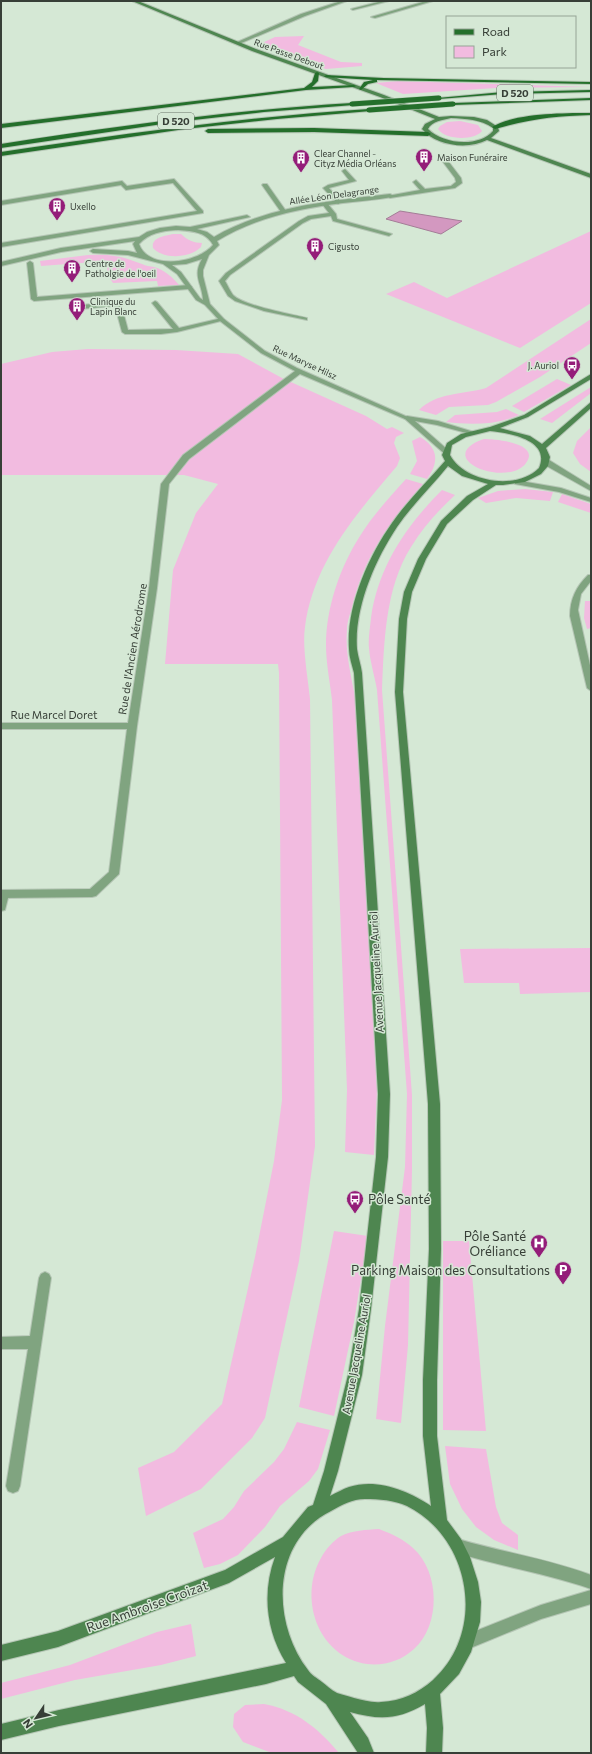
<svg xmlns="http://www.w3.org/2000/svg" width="592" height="1754" font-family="Commissioner,sans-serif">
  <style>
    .green { fill: #f2bbe0 }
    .water { fill: #d398c0; stroke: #a47d97 }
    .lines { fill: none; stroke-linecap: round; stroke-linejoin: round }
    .lane-casing { stroke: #b5c6b5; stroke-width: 2 }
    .street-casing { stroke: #b5c6b5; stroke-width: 2 }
    .secondary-casing { stroke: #b5c6b5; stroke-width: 2 }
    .primary-casing { stroke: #b5c6b5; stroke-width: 2 }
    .lane { fill: #80a480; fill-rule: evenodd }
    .street { fill: #80a480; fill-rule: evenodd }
    .secondary { fill: #4e8650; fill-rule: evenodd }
    .primary { fill: #246f2b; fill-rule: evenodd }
    .primary-bridge-casing { stroke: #b5c6b5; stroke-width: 6; stroke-linecap: butt }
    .primary-bridge { stroke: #246f2b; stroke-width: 5 }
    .labels { text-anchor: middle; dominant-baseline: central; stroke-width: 3; stroke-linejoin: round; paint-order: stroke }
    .far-street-label { font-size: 9px; fill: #373f37; stroke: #d5e8d5 }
    .far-poi-label { font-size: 9px; fill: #373f37; stroke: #d5e8d5; text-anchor: start }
    .shield { fill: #d5e8d5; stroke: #667266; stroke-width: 1 }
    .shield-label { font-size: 10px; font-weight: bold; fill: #373f37 }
    .street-label { font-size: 11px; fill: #373f37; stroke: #d5e8d5 }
    .near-poi-label { font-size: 13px; fill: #373f37; stroke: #d5e8d5; text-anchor: end }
    .near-street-label { font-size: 13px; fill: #373f37; stroke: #d5e8d5 }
  </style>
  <rect width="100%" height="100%" fill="#d5e8d5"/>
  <!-- green -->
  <g class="green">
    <path d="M304,36l-6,9 43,17 21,1v3l-36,3 -60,-21 -4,-5 13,-6z"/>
    <path d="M398,81l193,6 -95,1 -93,6 -27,-11z"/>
    <path d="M460,121l18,4 4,6c-8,10 -37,9 -44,-2l2,-3 7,-4z"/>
    <path d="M591,231v72l-71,45 -134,-54 28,-12 33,16z"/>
    <path d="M173,234h8c6,6 13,9 21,9l-1,4c-11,11 -37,13 -48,1 -2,-11 12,-12 20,-14z"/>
    <path d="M88,255c23,-1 33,1 54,9 4,2 8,2 12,3 11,3 18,10 25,18l-21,1 -1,-5 -44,2 -5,-8 -1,-8 -12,1 -1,-6 -53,4 -1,-5z"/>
    <path d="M591,319v24l-51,34 -44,25 -8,3 -39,2 -13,8 -17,-5c18,-18 43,-15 67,-22z"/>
    <path d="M88,349l88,1 62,4 44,24 84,38 21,13 5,-2 12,6 -8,4 -2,6 6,15 -3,8c-40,47 -84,97 -92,161 -3,20 3,51 5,72l5,447 -16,115 -34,157 -13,20 -51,51 -55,27 -8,-48 36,-16 48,-48 33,-147 19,-96 8,-61 -3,-427 -1,-9h-113l8,-94 23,-57 22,-29 -34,-9h-183v-111l51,-12z"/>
    <path d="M557,379l14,6 -47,27 -12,-6z"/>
    <path d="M591,387v6l-39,30 -12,-4z"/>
    <path d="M506,409l13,6c-23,10 -48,10 -73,7l9,-7 42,-3z"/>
    <path d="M591,427v45l-11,-8 -7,-11 4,-12z"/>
    <path d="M420,437c19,11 19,26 7,42l-17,-5 7,-13 -5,-20z"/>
    <path d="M484,439c11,0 57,4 42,24 -10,15 -44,11 -56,0 -13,-12 4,-21 14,-24z"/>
    <path d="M406,479l17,5c-34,40 -58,70 -71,123 -2,7 -5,15 -5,23 -2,22 4,45 8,67l22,393 -3,65 -29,-3 2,-62 -15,-390c-2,-18 -6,-37 -6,-55 0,-37 14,-78 34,-109 13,-21 30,-39 46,-57z"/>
    <path d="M525,489l28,3 -3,9 -34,-3 -30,5 -8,-5 20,-7z"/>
    <path d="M442,490l13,5c-17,16 -32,32 -44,52 -26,41 -27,96 -29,143l30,405v75l-4,175 -7,78 -25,-4 9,-93 20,-159 2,-73 -30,-404c-2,-13 -7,-28 -8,-42 -1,-9 1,-20 2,-30 7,-51 35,-92 71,-128z"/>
    <path d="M562,494l29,10v9l-33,-11z"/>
    <path d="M585,601h6v27l-4,1 -3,-11z"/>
    <path d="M591,948v44l-71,2 -1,-11h-55l-4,-34z"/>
    <path d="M334,1231l34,5 -14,86 -20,94 -35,-9z"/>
    <path d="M443,1241h26l17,190 -43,-1z"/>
    <path d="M297,1422l33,8 -12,39 -9,12 -29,25 -15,21 -27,28 -18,9 -16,4 -11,-35 30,-14 11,-12 10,-16 30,-29 10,-13z"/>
    <path d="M445,1446l41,3 10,58 6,16 16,12v15l-24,-10 -18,-13 -14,-18 -12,-25z"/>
    <path d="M379,1529c13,5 24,10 34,19 27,24 28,77 1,101 -13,12 -30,17 -47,15 -49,-7 -69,-66 -46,-106 4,-8 12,-17 20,-22 12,-6 25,-6 38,-7z"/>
    <path d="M191,1624l5,32 -35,9 -86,15 -74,19v-16l69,-18 87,-33z"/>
    <path d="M264,1704c32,6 54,24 75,49h-67l-29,-11 -10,-15 1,-13 11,-9z"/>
  </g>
  <!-- water -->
  <path class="water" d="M400,211l62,10 -21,13 -55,-15z"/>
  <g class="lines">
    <!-- lane casing -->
    <g class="lane-casing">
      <g id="lane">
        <path d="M382,1h7l-36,9 -2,-1z"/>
        <path d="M426,1h7l-58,17 -4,-1z"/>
        <path d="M444,161h4l13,17 1,5 -7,5 -65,10 -3,-2 33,-6 -7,-8 3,-2 9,9 26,-3 5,-4 -1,-4 -12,-16z"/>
        <path d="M345,169l11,12 -27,7 12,14 -3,2 -15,-16 5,-3 21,-5 -7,-9z"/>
        <path d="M174,179l29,32v2l-202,34v-4l196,-32 -24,-28 -47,7 -5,-5 -120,20v-4l121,-20 5,5z"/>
        <path d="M263,184h4l19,27 -1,1h-4l-19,-27z"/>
        <path d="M323,203h4l9,11 1,5 55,15 -3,2 -56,-15 -2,-5 -20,3 -8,4 -73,52 -5,6c3,5 5,10 8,14 11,11 58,19 74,23v2l-43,-9 -29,-10 -7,-5 -9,-15 7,-8 73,-52 9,-5 21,-3 -7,-9z"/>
        <path d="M30,261l3,2 4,34 152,-12 3,2 -3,2 -155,12 -3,-2 -4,-36z"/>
        <path d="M155,301l2,1 22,26 43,-10 3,2 -48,12 -16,2h-36l-3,-2 -7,-26 -35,3 -3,-2 3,-2 38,-3 3,2 7,26 45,-1 -21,-26z"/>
        <path d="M407,416l31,5 36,11 -4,2 -33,-9 -22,-4 34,30v4h-3l-41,-36 -1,-1z"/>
        <path d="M588,575h3v6l-10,13 -3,16 13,60v21l-4,-3 -17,-72c0,-17 6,-29 18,-41z"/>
        <path d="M4,890l4,1 1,3 -4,16 -4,1v-20z"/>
        <path d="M45,1272l4,2 2,4 -31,208 -2,5 -5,2 -5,-2 -2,-5 22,-137h-27v-12l29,-1 9,-58 2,-4z"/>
      </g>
    </g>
    <!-- street casing -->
    <g class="street-casing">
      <g id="street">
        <path d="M341,1h6l-42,15 -66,28 -4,-1 66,-29z"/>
        <path d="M390,194l2,1v2c-16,3 -33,4 -49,6 -45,6 -87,14 -126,38l2,4 -10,10 -6,15v6l7,28 14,15 41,32 32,17 113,50 -5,1 -105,-45 -111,85 -20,25 -12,104 -20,138 -18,148 -23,22 -4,1 -91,1v-8l89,-1 19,-17 18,-143h-126v-6h127l21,-135 12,-104 22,-29 112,-84 -34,-18 -41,-32 -15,-16 -9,-5 -19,-26 -14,-10 -35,-9 -35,-2 -3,-2 3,-2 35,2 9,2 -4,-9 2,-3 -74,11 -60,14v-4l60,-14 78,-11 8,-5 13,-4 16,-2 14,1 57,-12 3,2 -53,12 10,3 7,5c54,-31 115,-36 176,-43zM176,230c14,1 30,1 37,15 -15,18 -64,26 -74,-1 10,-11 23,-13 37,-14zM202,259c-10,17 0,24 1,41l-3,-2 -19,-26 -9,-7 14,-1z"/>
        <path d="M543,460h6l42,26v5l-48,-27z"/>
        <path d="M515,480l46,8 30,10v4l-32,-10 -44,-8z"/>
        <path d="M458,1539c44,13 90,20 133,36v14c-43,-15 -89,-22 -133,-36l-5,-2 -2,-5 2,-5z"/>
        <path d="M591,1590v14l-50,15 -73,30 -5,-3 -3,-5 3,-5 78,-31z"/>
      </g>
    </g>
    <!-- secondary casing -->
    <g class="secondary-casing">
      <g id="secondary">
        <path d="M132,1h6l118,48 128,46 55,22 12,-1 23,1 13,3 11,7 1,4 -8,7 100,36v4l-104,-38c-19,10 -51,6 -65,-11l3,-5 10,-5 -55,-22 -128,-46zM451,118c15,1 29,1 42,10v3c-15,17 -50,13 -65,-2 4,-8 15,-9 23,-11z"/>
        <path d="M591,374v5l-63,38 -28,11 30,8 12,8 49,-42v6l-45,40 4,9 -2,9 -7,8 -16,8 -22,3h-7l-23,15 -26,24 -21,35 -14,33 -5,27 -4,73 37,412 1,145 -4,131v56l10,84 14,19 9,18 8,25 3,20 -1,20 -9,30 -12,22 -19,20 3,34 -1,25h-16l1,-25 -2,-24c-27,16 -46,16 -75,8l18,26 6,15h-16l-32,-49 -28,-22 -4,-6 -28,8 -207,42 -58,14v-16l58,-14 227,-47c-20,-32 -24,-71 -11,-106l-46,26 -171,64 -57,14v-16l57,-14 167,-61 58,-33 25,-30 5,-2 11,-34 24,-96 11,-66 17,-152 2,-63 -24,-421c-2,-8 -5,-16 -5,-24 -3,-42 19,-92 43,-126 15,-22 36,-42 53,-62l-3,-6 5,-12 14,-9 29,-7 34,-12zM490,431c20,2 61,9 49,37 -22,23 -75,14 -89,-13l2,-10 14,-8zM448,466l14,10 26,8 -21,12 -26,25 -23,38 -14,33 -5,27 -4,73 33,412 1,145 -6,131v56l8,70c-22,-15 -54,-28 -82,-19 -6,2 -13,6 -19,9l8,-25 24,-96 9,-66 17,-152 2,-63 -28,-421c-1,-8 -4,-16 -5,-24 -3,-41 18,-89 40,-122 15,-22 35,-41 51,-61zM365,1499c14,0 29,1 42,7 64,32 80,125 26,174 -15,13 -31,21 -52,22 -9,1 -18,-2 -27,-4 -5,-2 -12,-3 -17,-5 -6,-3 -11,-8 -15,-11 -5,-4 -11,-7 -14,-12 -37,-48 -37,-129 23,-159 11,-6 21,-12 34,-12z"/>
      </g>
    </g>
    <!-- primary casing -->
    <g class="primary-casing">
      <g id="primary">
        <path d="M317,72l2,1 -1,8 -6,6 42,-2 2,1 -2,1 -48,3 -305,38v-4l303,-36 8,-6 3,-9z"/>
        <path d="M326,75l57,3 208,4v2l-214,-4v2l-9,2 -7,6 -2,-1 5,-7 9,-2 -49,-3z"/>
        <path d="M591,90v2l-88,2 -64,5 -2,-1 66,-6z"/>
        <path d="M591,98v2l-138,5 -2,-1 2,-1z"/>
        <path d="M352,103l2,2 -90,7 -88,10 -175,26v-4c117,-18 233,-34 351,-41z"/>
        <path d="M369,109l2,2 -94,8 -92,10 -184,27v-4c122,-18 244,-35 368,-43z"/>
        <path d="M591,113v2c-35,1 -62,4 -96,14l-3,-2c22,-14 73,-14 99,-14z"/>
        <path d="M314,128l114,4 3,2 -3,2 -114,-4 -106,1 -3,-2 3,-2z"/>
      </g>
    </g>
    <!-- lane -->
    <use href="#lane" class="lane"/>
    <!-- street -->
    <use href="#street" class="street"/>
    <!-- secondary -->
    <use href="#secondary" class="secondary"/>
    <!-- primary -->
    <use href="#primary" class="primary"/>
    <!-- primary-bridge casing -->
    <g class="primary-bridge-casing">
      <g id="primary-bridge">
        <path d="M352,104l87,-6"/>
        <path d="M369,110l84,-6"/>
      </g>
    </g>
    <!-- primary-bridge -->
    <use href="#primary-bridge" class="primary-bridge"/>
  </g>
  <!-- icons -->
  <defs>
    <g id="building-pin" transform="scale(0.9)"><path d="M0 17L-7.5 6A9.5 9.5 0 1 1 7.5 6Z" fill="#941d79" stroke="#d5e8d5"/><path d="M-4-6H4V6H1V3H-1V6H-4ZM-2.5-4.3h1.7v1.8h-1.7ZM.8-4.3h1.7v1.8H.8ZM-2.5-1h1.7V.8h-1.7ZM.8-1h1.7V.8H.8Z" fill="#fff"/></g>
    <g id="bus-pin" transform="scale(0.9)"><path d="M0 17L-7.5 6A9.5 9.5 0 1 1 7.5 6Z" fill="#941d79" stroke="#d5e8d5"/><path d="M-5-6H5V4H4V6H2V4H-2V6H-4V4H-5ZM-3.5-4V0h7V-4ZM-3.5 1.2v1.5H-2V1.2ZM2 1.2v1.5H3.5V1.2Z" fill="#fff"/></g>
    <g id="hospital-pin" transform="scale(0.9)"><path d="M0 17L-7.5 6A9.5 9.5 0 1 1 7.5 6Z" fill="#941d79" stroke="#d5e8d5"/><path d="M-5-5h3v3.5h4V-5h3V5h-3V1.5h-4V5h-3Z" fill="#fff"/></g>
    <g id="parking-pin" transform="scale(0.9)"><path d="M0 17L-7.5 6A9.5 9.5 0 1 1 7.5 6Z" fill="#941d79" stroke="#d5e8d5"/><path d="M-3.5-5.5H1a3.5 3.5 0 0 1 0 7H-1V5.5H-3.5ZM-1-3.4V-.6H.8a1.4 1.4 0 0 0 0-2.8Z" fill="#fff"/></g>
  </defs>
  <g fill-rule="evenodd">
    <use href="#building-pin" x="424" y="157"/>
    <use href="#building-pin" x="301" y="158"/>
    <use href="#building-pin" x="57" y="206"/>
    <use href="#building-pin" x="315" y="246"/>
    <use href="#building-pin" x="72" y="268"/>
    <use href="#building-pin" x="77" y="306"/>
    <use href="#bus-pin" x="572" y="365"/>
    <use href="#bus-pin" x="355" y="1199"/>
    <use href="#hospital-pin" x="539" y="1243"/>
    <use href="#parking-pin" x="563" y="1270"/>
  </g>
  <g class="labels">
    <!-- far-street labels -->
    <g class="far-street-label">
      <text transform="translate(289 54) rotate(20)">Rue Passe Debout</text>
      <text transform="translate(334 195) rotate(-8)">Allée Léon Delagrange</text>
      <text transform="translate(305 362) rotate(25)">Rue Maryse Hilsz</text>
    </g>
    <!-- far-poi labels -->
    <g class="far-poi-label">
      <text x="314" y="153">Clear Channel -<tspan x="314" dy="10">Cityz Média Orléans</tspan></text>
      <text x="437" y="157">Maison Funéraire</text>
      <text x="70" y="206">Uxello</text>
      <text x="328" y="246">Cigusto</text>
      <text x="85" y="263">Centre de<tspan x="85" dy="10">Patholgie de l'oeil</tspan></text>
      <text x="90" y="301">Clinique du<tspan x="90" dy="10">Lapin Blanc</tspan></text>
      <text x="559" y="365" text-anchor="end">J. Auriol</text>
    </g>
    <!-- shield labels -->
    <g class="shield">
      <rect x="497" y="85" width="36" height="16" rx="3"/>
      <rect x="158" y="113" width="36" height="16" rx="3"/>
    </g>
    <g class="shield-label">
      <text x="515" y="93">D 520</text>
      <text x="176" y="121">D 520</text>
    </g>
    <!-- street labels -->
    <g class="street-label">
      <text transform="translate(132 649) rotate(-81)">Rue de l'Ancien Aérodrome</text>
      <text x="54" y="714">Rue Marcel Doret</text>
      <text transform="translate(376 972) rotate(-93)">Avenue Jacqueline Auriol</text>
      <text transform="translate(356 1354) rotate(-80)">Avenue Jacqueline Auriol</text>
    </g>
    <!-- near-poi labels -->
    <g class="near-poi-label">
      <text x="368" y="1199" text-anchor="start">Pôle Santé</text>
      <text x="526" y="1236">Pôle Santé<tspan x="526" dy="15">Oréliance</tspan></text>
      <text x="550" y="1270">Parking Maison des Consultations</text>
    </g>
    <!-- near-street labels -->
    <g class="near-street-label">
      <text transform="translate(147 1606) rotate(-20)">Rue Ambroise Croizat</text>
    </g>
  </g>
  <!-- border -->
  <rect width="592" height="1754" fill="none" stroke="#373f37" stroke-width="4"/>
  <!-- legend -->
  <rect x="446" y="16" width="130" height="52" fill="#d5e8d5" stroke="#96a496"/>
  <rect x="454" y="29" width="20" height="6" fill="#246f2b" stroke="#96a496"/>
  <text x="482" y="36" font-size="12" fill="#373f37">Road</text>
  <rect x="454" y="46" width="20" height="12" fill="#f2bbe0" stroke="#96a496"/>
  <text x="482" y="56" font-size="12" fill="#373f37">Park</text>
  <!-- north arrow -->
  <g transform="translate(36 1718) rotate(235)" stroke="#d5e8d5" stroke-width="3" paint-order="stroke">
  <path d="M0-3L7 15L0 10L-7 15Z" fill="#373f37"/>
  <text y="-6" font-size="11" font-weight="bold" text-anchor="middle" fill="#373f37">N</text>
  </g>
</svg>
